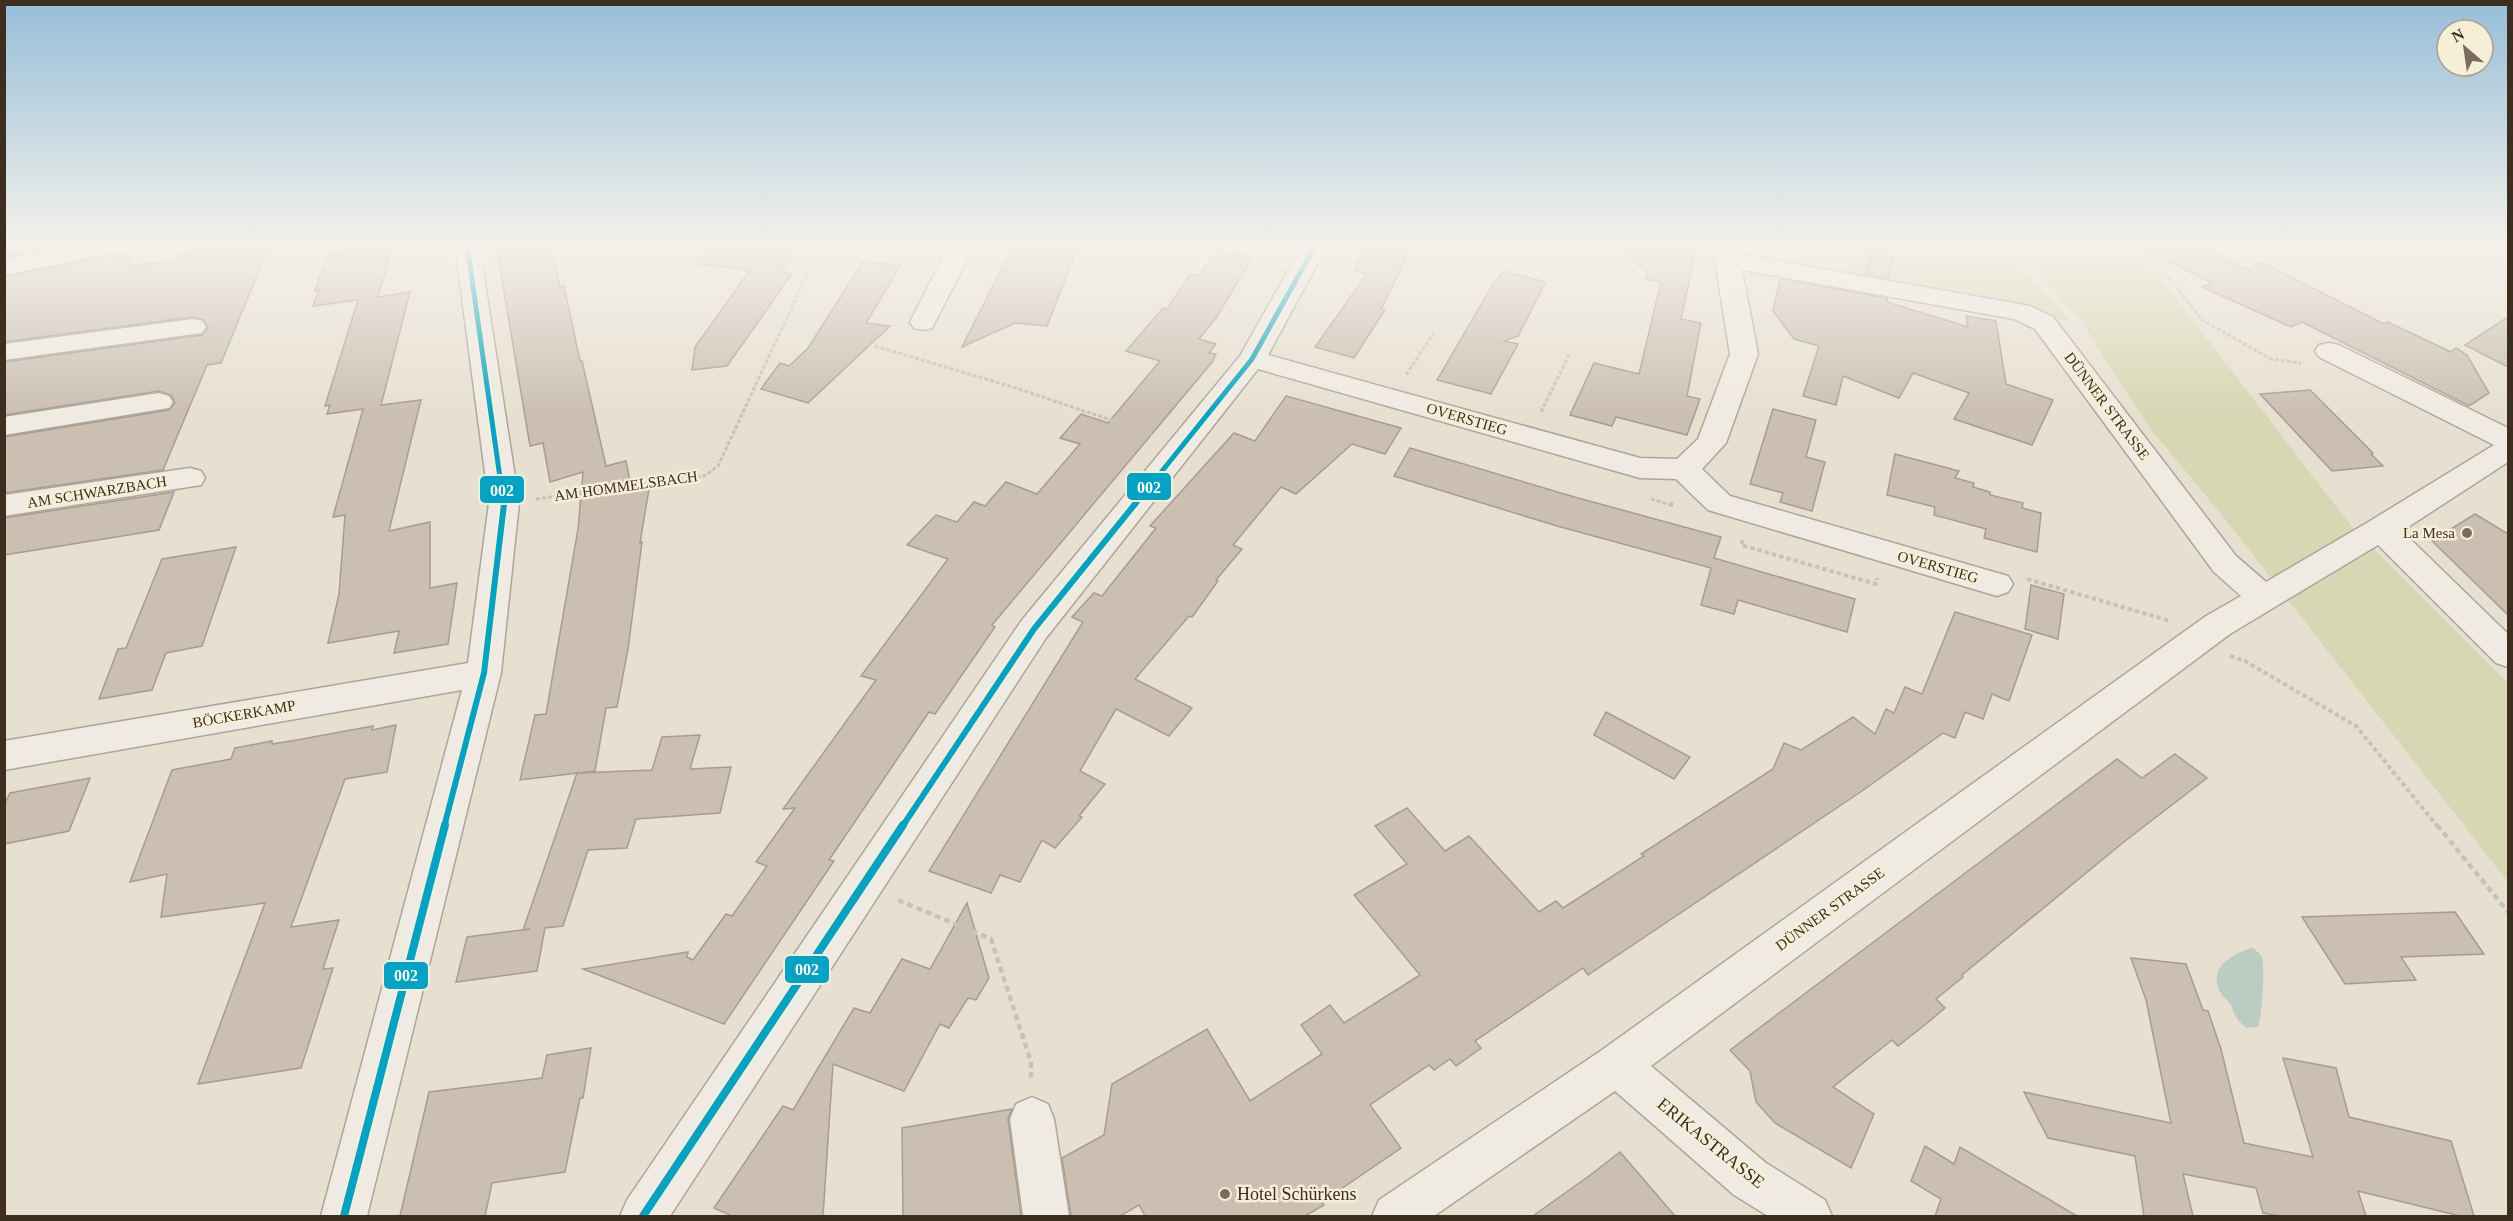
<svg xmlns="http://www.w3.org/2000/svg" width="2513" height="1221" font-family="Georgia,serif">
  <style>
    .green { fill: #d6d7b3 }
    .water { fill: #bcccc2 }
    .building { fill: #cbbfb2; stroke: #a89c90; stroke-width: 1.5 }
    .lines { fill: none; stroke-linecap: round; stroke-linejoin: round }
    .minor-casing { stroke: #ada599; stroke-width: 3 }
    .path-far2 { stroke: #c8c2b9; stroke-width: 3; stroke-dasharray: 4 2; stroke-linecap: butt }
    .path-far1 { stroke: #c8c2b9; stroke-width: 4; stroke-dasharray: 4.5 3; stroke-linecap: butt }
    .path { stroke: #c8c2b9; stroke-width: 4.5; stroke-dasharray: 6 4; stroke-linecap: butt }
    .minor { fill: #efebe3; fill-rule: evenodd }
    .bus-1-far2-casing { stroke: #f7eed8; stroke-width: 9 }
    .bus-1-far1-casing { stroke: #f7eed8; stroke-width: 10 }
    .bus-1-casing { stroke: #f7eed8; stroke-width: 12 }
    .bus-1-far2 { stroke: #03a3c5; stroke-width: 5 }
    .bus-1-far1 { stroke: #03a3c5; stroke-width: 6 }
    .bus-1 { stroke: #03a3c5; stroke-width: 8 }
    .poi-dot { fill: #786c5e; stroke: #f7eed8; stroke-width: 2 }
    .labels { text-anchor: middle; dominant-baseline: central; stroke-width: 5; stroke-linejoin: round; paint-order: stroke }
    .street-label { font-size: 15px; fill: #3d2e20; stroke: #f7eed8 }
    .poi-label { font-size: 15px; fill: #3d2e20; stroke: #f7eed8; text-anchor: end }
    .near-street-label { font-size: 18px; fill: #3d2e20; stroke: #f7eed8 }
    .near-poi-label { font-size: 18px; fill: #3d2e20; stroke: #f7eed8; text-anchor: start }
    .line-badge { stroke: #f7eed8; stroke-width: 2 }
    .badge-label { font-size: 16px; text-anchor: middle; font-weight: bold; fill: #fff }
  </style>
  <rect width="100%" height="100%" fill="#e7e0d1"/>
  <!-- green -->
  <g class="green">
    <path d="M1846,244h151l73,77 -223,-48z"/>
    <path d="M2006,244h128l218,283 156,156v199l-283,-363 -76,-92 -69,-108z"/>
  </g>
  <!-- water -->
  <path class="water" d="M2252,948c5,3 8,5 10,10 3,8 0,61 -4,69l-11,1c-10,-7 -12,-12 -16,-23 -3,-5 -9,-8 -12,-15 -10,-24 14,-36 33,-42z"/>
  <!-- building -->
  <g class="building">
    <path d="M4,244h66l-66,13z"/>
    <path d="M215,244h55l-49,119 -14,2 -44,105 -159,23v-56l165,-27 6,-7 -4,-8 -12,-4 -155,24v-53l198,-27 6,-7 -4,-8 -11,-3 -189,25v-65l125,-25 2,14 46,-6 3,-6 11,-2 2,-5z"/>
    <path d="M351,244h42l-15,53 32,-5 -29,113 40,-5 -32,131 41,-9v66l27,-5 -9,61 -54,9 5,-22 -71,12 11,-49 6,-79 -12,2 30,-108 -36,5 3,-9 -5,1 33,-106 -45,6 6,-16 -4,1 12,-35 21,-3z"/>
    <path d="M496,244h54l10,43 4,-1 16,75h2l24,105 20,-5 6,30 17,-2 -9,54 2,-1 -14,107 -11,58 -11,1 -11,63 -75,9 15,-65 11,-1 32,-185 5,-57 -33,10 -7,-39 -13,3z"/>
    <path d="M699,244h103l-21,29 11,1 -65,92 -35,4 3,-23 55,-77 -52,-6z"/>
    <path d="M1014,244h65l-32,82 -32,-3 -53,24z"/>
    <path d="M1368,244h45l-32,65 4,1 -31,48 -39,-11 52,-73 -13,-3z"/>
    <path d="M1613,244h84l-16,75 20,4 -14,73 13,3 -13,36 -71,-18 -4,9 -42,-11 24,-52 45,11 22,-92 -16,-3 2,-7z"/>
    <path d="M1872,244h22l-5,35 -23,-5z"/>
    <path d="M2133,244h63l52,25 13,-7 123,62 4,-2 63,30 5,-4 11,7 22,38 -20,13 -167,-84 -11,5 -89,-40 10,-4z"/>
    <path d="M1216,250l37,7 -37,61 -17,21 17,5 -7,9 7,1 -3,7 -221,264 3,2 -60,87 -6,-2 -100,148 5,1 -110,163 -141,-55 105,-17 -1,5 6,3 33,-46 6,2 35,-50 -11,-4 39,-54 -12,1 93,-129 -15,-4 87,-117 -41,-14 29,-30 21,7 17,-20 11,4 21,-24 31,12 43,-50 -20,-6 21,-24 27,9 52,-62 -34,-10 37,-43 4,1 23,-35 9,2z"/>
    <path d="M863,262l38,3 -35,58 24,3 -82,77 -47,-14 19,-26 9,3 19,-18z"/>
    <path d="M1503,271l43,11 -28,54 -14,5 14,3 -27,50 -54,-14 59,-101h2z"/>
    <path d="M1780,279l107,19v4l81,25 -2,-11 30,5 10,63 47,16 -21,45 -78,-26 15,-26 -56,-20 -14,25 -56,-22 -7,29 -33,-9 16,-50 -25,-7 -21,-28z"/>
    <path d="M2508,317v50l-43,-22z"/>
    <path d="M2310,390l63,63 -2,1 12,12 -51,5 -72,-77z"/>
    <path d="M1286,396l115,32 -16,26 -33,-10 -56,50 -15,-7 -48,58 9,4 -26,31 2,1 -26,36 -3,-1 -54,63 57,29 -23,28 -53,-27 -36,62 25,13 -26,32 3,1 -27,31 -13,-8 -22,42 -20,-7 -9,18 -62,-22 154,-249 -11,-5 22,-24 8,3 54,-68 -6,-2 84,-93 21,8z"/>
    <path d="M1773,409l43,11 -10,37 19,5 -13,49 -32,-9 3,-9 -33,-9z"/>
    <path d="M1410,448l161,48 150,41 -7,21 141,41 -8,33 -109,-32 -4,14 -33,-9 10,-37 -154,-42 -163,-50z"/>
    <path d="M1895,454l64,17 -4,7 19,5 -1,4 17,5v3l33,8 -1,5 19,5 -4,39 -53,-14 2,-9 -52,-14 1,-8 -48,-12z"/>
    <path d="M174,492l-15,38 -155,25v-37z"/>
    <path d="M2475,514l33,20v81l-76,-74z"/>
    <path d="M236,547l-34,99 -36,7 -14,37 -53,9 19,-50 8,-1 36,-89z"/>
    <path d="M2031,585l33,9 -6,45 -33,-10z"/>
    <path d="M1955,612l77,23 -23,66 -17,-7 -9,25 -18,-7 -10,26 -12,-5 -81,58 -274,184 -5,-7 -108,73 6,7 -25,18 -6,-7 -16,11 -5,-5 -59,40 31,43 -79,54 2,3 -19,11h-160l-6,-11 -19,11h-49l-9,-58 42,-23 8,-51 95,-55 43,72 72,-47 -21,-29 29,-20 14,18 76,-48 -66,-80 53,-31 -32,-38 32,-18 38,43 24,-15 70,76 17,-11 7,7 81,-52 -3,-2 132,-85 11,-26 17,7 52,-33 22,17 11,-25 8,4 11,-26 17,7z"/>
    <path d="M1606,712l84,45 -16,22 -80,-44z"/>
    <path d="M396,725l-9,47 -42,7 -54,148 48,-7 -16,49 10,-1 -32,100 -103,16 67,-181 -104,14 6,-43 -37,8 42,-112 59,-11 4,-11 37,-7v3l25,-4 76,-14 -1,4z"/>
    <path d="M700,735l-10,34 41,-2 -11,46 -84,6 -9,29 -39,2 -25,76 -18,2 -8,43 -81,11 11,-45 63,-8 -7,1 54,-157 75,-3 10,-33z"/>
    <path d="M2175,754l32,24 -82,63 -163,134 1,2 -27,22 9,9 -19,16 -28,22 -6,-6 -59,47 41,27 -23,54 -76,-45 -19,-21 -6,-31 -20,-21 387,-291 25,19z"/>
    <path d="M90,778l-21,53 -65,13v-39l6,-12z"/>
    <path d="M967,903l22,75 -13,22 -8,-2 -19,30 -9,-4 -36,67 -71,-27 -10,152h-91l-18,-8 69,-102 10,4 61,-102 16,5 32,-54 28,10z"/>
    <path d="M2455,912l29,42 -83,3 15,23 -71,4 -43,-67z"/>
    <path d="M2131,958l55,6 17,46 5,1 13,38 23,94 69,14 -30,-99 53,10 13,49 102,24 23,75h-14l-102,-25 8,25h-86l-17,-3 -7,-25 -73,-14 10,42h-49l-9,-60 -87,-18 -24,-46 147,31 -25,-123z"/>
    <path d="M591,1048l-8,50h-3l-15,74 -73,11 -7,33h-85l29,-124 113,-14 5,-23z"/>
    <path d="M1012,1109l-4,10 13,97h-118l-1,-88z"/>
    <path d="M1925,1146l29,18 6,-17 117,69h-142l6,-17 -30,-18z"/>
    <path d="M1620,1152l55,64h-142l60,-43z"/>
  </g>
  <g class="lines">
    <!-- minor casing -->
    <g class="minor-casing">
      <g id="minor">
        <path d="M83,244h52l-3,5 -9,2 -119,24v-16z"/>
        <path d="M455,244h24l40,259 -18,170 -134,543h-46l141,-526 -458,80v-29l464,-78 21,-160z"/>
        <path d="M950,244h25l-43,84 -9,2 -9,-2 -4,-6z"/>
        <path d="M1303,244h25l-60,111 372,103 37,1 21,-20 32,-85 -15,-94 -4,-16h25l3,10 291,52 23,11 183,239 30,26 104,-61 124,-76 -175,-88 -4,-6 4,-6 10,-2 10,2 169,83v34l-106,69 106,103v33l-12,-4 -118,-118 -148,89 -579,432 115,97 59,37 7,16h-64l-34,-21 -119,-104 -181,125h-62l7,-16 223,-150 604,-434 35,-20 -27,-24 -179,-243 -21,-10 -272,-49 16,84 -32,89 -24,26 28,27 278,80 5,8 -5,8 -11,4 -289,-86 -32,-31 -36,-1 -382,-109 -212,269 -376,578h-50l7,-16 395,-580 218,-264z"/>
        <path d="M193,319l9,2 4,6 -4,6 -198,27v-16z"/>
        <path d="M159,393l10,3 4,6 -4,6 -165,27v-18z"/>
        <path d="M190,468l11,3 4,7 -4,7 -197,31v-21z"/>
        <path d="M1032,1097l16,7 6,15 15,97h-46l-13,-97 6,-15z"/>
      </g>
    </g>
    <!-- path-far2 -->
    <g class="path-far2">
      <path d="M2142,244l60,76 69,39 30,4"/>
      <path d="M875,346l141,42 136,46"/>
      <path d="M1406,375l28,-42"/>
      <path d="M1541,412l28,-57"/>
      <path d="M536,499l168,-23 14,-10 103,-222"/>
      <path d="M1651,499l23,7"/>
    </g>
    <!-- path-far1 -->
    <g class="path-far1">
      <path d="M1669,504l7,2"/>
      <path d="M1743,540l-2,5 135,39 1,-6"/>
      <path d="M2027,579l143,42"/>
      <path d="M2230,656l15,5 111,65 82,101"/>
    </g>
    <!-- path -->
    <g class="path">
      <path d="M2437,825l71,87"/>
      <path d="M898,900l93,39 40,123v20"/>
    </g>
    <!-- minor -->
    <use href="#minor" class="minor"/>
    <!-- bus-1-far2 casing -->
    <g class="bus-1-far2-casing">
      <g id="bus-1-far2">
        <path d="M467,244l37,262"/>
        <path d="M1134,506l118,-147 64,-115"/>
      </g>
    </g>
    <!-- bus-1-far1 casing -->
    <g class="bus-1-far1-casing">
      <g id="bus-1-far1">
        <path d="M444,827l40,-154 20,-169"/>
        <path d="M902,827l132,-198 101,-125"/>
      </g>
    </g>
    <!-- bus-1 casing -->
    <g class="bus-1-casing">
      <g id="bus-1">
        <path d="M344,1216l101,-391"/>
        <path d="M643,1216l260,-391"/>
      </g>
    </g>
    <!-- bus-1-far2 -->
    <use href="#bus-1-far2" class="bus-1-far2"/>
    <!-- bus-1-far1 -->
    <use href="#bus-1-far1" class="bus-1-far1"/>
    <!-- bus-1 -->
    <use href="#bus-1" class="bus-1"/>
  </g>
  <!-- sky -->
  <linearGradient id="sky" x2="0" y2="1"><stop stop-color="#96bed9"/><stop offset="0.59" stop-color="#f4f1ea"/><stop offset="1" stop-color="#f4f1ea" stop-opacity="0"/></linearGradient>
  <rect width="2513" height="415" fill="url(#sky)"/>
  <!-- markers -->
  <g class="poi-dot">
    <circle cx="2467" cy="533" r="6"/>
    <circle cx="1225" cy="1194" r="6"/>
  </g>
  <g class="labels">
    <!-- street labels -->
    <g class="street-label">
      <text transform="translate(2107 406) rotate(53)">DÜNNER STRASSE</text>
      <text transform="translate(1467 419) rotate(16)">OVERSTIEG</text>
      <text transform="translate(626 486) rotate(-8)">AM HOMMELSBACH</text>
      <text transform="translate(97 492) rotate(-9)">AM SCHWARZBACH</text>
      <text transform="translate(1938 567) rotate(16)">OVERSTIEG</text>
      <text transform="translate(244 714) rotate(-10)">BÖCKERKAMP</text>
      <text transform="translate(1830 909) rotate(-36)">DÜNNER STRASSE</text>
    </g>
    <!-- poi labels -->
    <g class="poi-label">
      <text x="2455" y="533">La Mesa</text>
    </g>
    <!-- near-street labels -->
    <g class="near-street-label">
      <text transform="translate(1711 1143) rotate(39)">ERIKASTRASSE</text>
    </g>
    <!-- near-poi labels -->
    <g class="near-poi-label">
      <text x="1237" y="1194">Hotel Schürkens</text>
    </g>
  </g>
  <g class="line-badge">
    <rect x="1126" y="472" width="46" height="29" rx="6" fill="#03a3c5"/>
    <rect x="479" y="475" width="46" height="29" rx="6" fill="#03a3c5"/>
    <rect x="784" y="955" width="46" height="29" rx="6" fill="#03a3c5"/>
    <rect x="383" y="961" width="46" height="29" rx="6" fill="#03a3c5"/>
  </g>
  <g class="badge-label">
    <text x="1149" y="493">002</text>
    <text x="502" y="496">002</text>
    <text x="807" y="975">002</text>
    <text x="406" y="981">002</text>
  </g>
  <!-- border -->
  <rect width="2513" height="1221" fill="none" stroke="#3d2e20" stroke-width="12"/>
  <!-- north arrow -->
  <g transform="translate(2465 48) rotate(331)"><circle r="28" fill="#f7eed8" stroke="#ada18e" stroke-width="1.5"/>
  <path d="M0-4.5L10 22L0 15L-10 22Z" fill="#786c5e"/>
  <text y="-9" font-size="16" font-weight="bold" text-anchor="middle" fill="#3d2e20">N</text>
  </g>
</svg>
